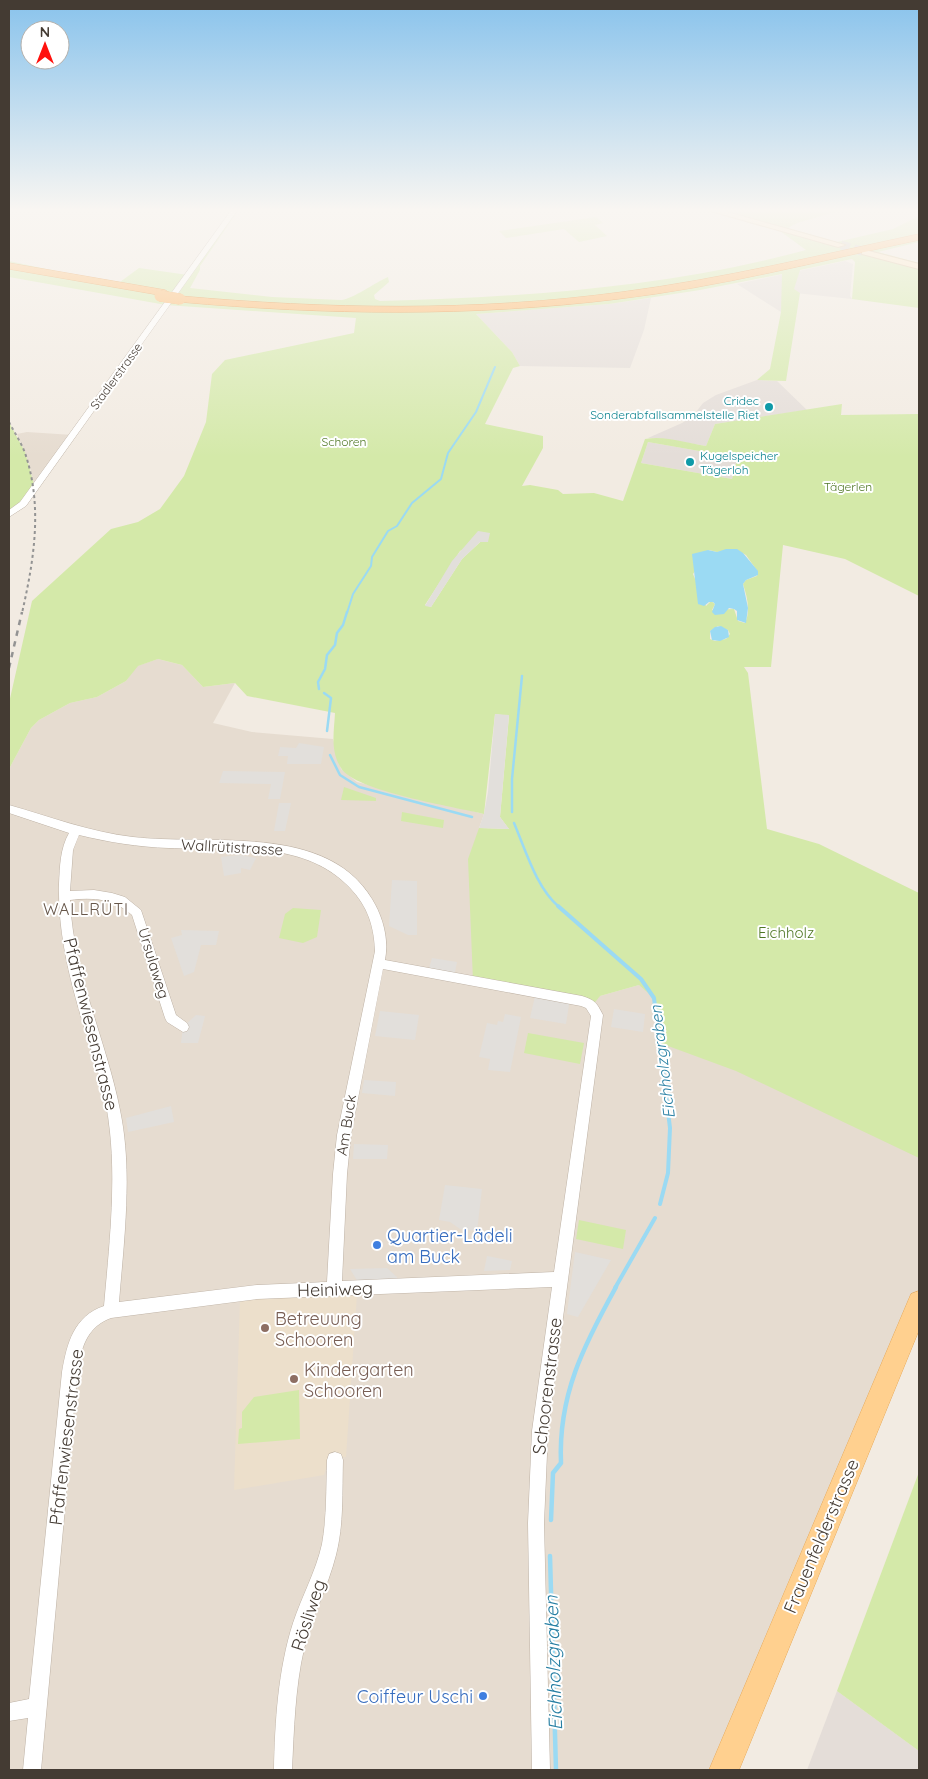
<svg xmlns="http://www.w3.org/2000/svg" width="928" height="1779" font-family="Quicksand,sans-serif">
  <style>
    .residential { fill: #e6dcd0 }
    .industrial { fill: #e4ddd8 }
    .education { fill: #ecdfcb }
    .green { fill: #d4e9a9; fill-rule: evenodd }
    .parking { fill: #e2dfdb }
    .water { fill: #9bdaf3 }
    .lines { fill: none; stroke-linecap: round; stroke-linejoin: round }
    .stream-far3 { stroke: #9bdaf3; stroke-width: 2 }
    .stream-far2 { stroke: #9bdaf3; stroke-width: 2.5 }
    .stream-far1 { stroke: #9bdaf3; stroke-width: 4 }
    .stream { stroke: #9bdaf3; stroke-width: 4.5 }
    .secondary-tunnel { stroke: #cfc8bf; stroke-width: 9; stroke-dasharray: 9 4.5; stroke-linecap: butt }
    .minor-casing { stroke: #beb2a5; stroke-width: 1 }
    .tertiary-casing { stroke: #beb2a5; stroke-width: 1 }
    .secondary-casing { stroke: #d8bc92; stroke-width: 2 }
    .primary-casing { stroke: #e8ab5b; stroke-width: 1 }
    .motorway-casing { stroke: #e3872c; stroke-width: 1 }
    .minor { fill: #fff; fill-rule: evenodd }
    .tertiary { fill: #fff; fill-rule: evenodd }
    .secondary { fill: #ffe7c0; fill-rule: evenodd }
    .primary { fill: #ffd08f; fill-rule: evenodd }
    .motorway { fill: #ffb561; fill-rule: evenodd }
    .rail-far1 { stroke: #939393; stroke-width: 2; stroke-dasharray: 3 3; stroke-linecap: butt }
    .rail { stroke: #939393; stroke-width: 2.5; stroke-dasharray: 5.5 5.5; stroke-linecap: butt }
    .motorway-bridge-casing { stroke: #e3872c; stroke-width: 11; stroke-linecap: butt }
    .motorway-bridge { stroke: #ffb561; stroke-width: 11 }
    .culture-dot { fill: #0f9aa8; stroke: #fff; stroke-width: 2 }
    .shop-dot { fill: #3f7fe0; stroke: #fff; stroke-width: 2 }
    .education-dot { fill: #8d6e63; stroke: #fff; stroke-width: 2 }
    .labels { text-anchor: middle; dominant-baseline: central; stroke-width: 4; stroke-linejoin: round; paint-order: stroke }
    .far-street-label { font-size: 12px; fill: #443b33; stroke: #fff }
    .far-culture-label { font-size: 12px; fill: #0d838f; stroke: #fff; text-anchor: end }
    .far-park-label { font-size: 12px; fill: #4f7725; stroke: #fff }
    .street-label { font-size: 15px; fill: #443b33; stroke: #fff }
    .park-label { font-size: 15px; fill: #4f7725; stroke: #fff }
    .neighbourhood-label { font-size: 16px; letter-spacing: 1px; fill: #67574a; stroke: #fff }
    .water-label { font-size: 16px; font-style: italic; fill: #277fa3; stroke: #fff }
    .near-street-label { font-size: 18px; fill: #443b33; stroke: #fff }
    .near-shop-label { font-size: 18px; fill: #366cbe; stroke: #fff; text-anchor: start }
    .near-education-label { font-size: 18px; fill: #785e54; stroke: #fff; text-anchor: start }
    .near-water-label { font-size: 19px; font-style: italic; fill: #277fa3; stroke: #fff }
  </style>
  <rect width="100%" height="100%" fill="#f2ebe2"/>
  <!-- residential -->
  <g class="residential">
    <path d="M27,432l46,3 -38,53 -6,-25 -12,-29z"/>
    <path d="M158,659l24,6 21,22 32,-4 -22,40 39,9 81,7 8,30 16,13 127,32 -5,14 121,168 39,-11 280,106v211l-195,468h-715v-1001l22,-41 8,-8 31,-17 27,-6 29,-16 11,-15z"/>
  </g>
  <!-- industrial -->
  <g class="industrial">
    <path d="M845,261l8,3 -3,32 2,3 -57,-6 -12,5 -2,14 -44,-28z"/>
    <path d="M651,298l-7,32 -14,38 -110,-2 -8,-14 -36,-38 133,-10z"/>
    <path d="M757,380l20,1 30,29 -92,14 -9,22 -49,-8h-9l34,-15 11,-7 10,-13 13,-8z"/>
    <path d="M648,442l74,13 11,-2v5l4,2 -5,19 -91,-16z"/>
    <path d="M837,1691l82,60v19h-112z"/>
  </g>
  <!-- education -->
  <path class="education" d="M357,1294l-11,163 -17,1 -5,17 -90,15 6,-190z"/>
  <!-- green -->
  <g class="green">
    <path d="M232,208h8l-40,58v4l-10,18 82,9 69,3c12,-1 33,-17 47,-23l1,5 -15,13 1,4 5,2c144,-4 286,-13 426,-51l-26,-19 -83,-23h151l-51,15 -9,5 49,14 56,-13 26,-13v26l-41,10 41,11v45l-67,-9 3,-37 -3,-3 -52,11 -6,19 6,4 -14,88 -29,-1 13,-11 11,-57 1,-38 -82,16 -91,14 -133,10 36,38 8,14 -7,2 -28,56 58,12v12l-21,38 8,-1 28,5 5,4 31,-1 29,8 22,-62c19,-4 42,4 61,7l9,-22 127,-20 -1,11 78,-1v182l-74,-37 -62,-14 -12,122h-27l4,6 19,156 52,15 100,49v265l-183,-87 -76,-28 -6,-45 -15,-13 -39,11 -8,10 -119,-25 -5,-122 11,-31 30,1 -9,-12 9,-101 -14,-2 -11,100c-28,-7 -130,-23 -143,-46 -11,-17 -7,-36 -6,-55l-88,-17 -12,-13 -32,4 -21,-22 -24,-6 -20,7 -12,15 -29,16 -27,6 -31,17 -8,8 -22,41v-66l23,-102 79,-72 27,-7 22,-13 24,-33 22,-54 6,-48 13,-14 129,-27 2,-15 -190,-13 -157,-28v-16l51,11 60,10 19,-14 49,7 45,-64h-3zM648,442l74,13 10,-1 1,4 4,2 -5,19 -91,-16zM490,533l-28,26 -31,48 -6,-2 35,-54zM735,549l11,6 12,17 -1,4 -11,4 -3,4c4,12 8,27 2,39l-7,-2 -4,-12 -22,1 3,-6 -4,-3 -5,5 -13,-32 2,-3 -2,-13 16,-8 8,2zM718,626l10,4 2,4 -4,5 -11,2 -5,-2v-8z"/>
    <path d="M596,217l7,6 -8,2 12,11 -28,6 -15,-13 -58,9 -7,-7z"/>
    <path d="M9,422l16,30 10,36 -26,26z"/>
    <path d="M344,787l32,11v3l-35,-1z"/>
    <path d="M402,812l42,8 -1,8 -42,-7z"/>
    <path d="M293,908l28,2 -4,27 -14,6 -24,-5 6,-24z"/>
    <path d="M528,1033l56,10 -4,21 -56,-11z"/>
    <path d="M579,1220l47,10 -3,19 -47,-10z"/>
    <path d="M299,1390l1,49 -62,5 1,-15 3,-1v-16l12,-15z"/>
    <path d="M919,1472v279l-82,-60z"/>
  </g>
  <!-- parking -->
  <g class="parking">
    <path d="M478,531l12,2 -2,9h-8l-18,17 -31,48 -6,-1 27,-45z"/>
    <path d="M495,714l14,1 -9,102 9,12 -30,-1 5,-14 4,-22z"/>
    <path d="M299,743l25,4 -3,17h-34l1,-8h-10l2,-9 16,1z"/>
    <path d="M223,771l62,1 -5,27h-12l3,-15 -52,-1z"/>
    <path d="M279,803h12l-6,28h-11z"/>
    <path d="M240,855l16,3 -6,12 -9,-2v5l-17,3 -3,-19z"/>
    <path d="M392,880l25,1v54h-9l-19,-9z"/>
    <path d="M181,930l38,1 -3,14h-15l-7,27 -10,4 -13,-38 11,-3z"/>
    <path d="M432,958l25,4 -3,15 -26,-5z"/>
    <path d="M536,992l34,6 -4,26 -36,-6z"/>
    <path d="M614,1009l31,5 -2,18 -32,-5z"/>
    <path d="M380,1011l39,4 -4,25 -40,-4z"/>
    <path d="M505,1014l16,3 -11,55 -22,-2 2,-11 -11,-2 8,-34 10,2 1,-4 5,1z"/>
    <path d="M196,1015l9,1 -7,27h-17l2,-16z"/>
    <path d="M364,1080l32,2 -1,14 -33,-3z"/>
    <path d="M171,1106l3,16 -46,10 -2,-14z"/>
    <path d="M354,1144l34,1 -1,14h-34z"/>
    <path d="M445,1185l37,4 -5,42 -17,-2 -10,-7 -11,-2z"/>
    <path d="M575,1252l36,8 -33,57 -11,-3z"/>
    <path d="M487,1256l25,5 -2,9 -26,1z"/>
    <path d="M387,1268l10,9v3l-39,2 -8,-13z"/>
  </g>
  <!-- water -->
  <g class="water">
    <path d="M726,549h11l6,4 15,18v4l-12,5 -3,4 5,24 -2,15 -9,-3v-9l-3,-2 -5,-1 -5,6 -9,1 -3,-3 3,-8 -2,-2h-4l-5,4 -6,-2 -6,-50 16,-4 9,2z"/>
    <path d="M721,626l7,4 1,7 -9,4 -8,-1 -2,-9 5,-4z"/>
  </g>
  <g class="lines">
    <!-- stream-far3 -->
    <path class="stream-far3" d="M347,613l6,-19 18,-28 1,-9 16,-26 9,-5 15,-23 29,-24 7,-26 28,-41 19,-45"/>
    <!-- stream-far2 -->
    <g class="stream-far2">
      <path d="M319,689l-1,-7 7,-13 2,-14 8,-10 2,-12 6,-8 4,-13"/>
      <path d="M324,693l7,5 -4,33"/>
      <path d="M330,755l10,20 19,12 113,30"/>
      <path d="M512,812v-33l10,-103"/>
      <path d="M514,823c12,28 22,64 45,84"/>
    </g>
    <!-- stream-far1 -->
    <g class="stream-far1">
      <path d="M558,906l83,73 13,19 16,130 -2,45 -8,31"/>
      <path d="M615,1288l40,-70"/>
    </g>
    <!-- stream -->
    <g class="stream">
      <path d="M551,1520l2,-47 8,-10c-3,-68 23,-118 55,-176"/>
      <path d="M550,1556l6,214"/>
    </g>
    <!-- secondary-tunnel -->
    <path class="secondary-tunnel" d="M841,245l24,7"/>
    <!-- minor casing -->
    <g class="minor-casing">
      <g id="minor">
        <path d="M9,805c42,12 81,27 124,32 75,9 193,-15 239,62 11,18 17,40 13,61l197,36c13,4 15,7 21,19l-55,416 -4,92 6,247h-18l-4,-247 4,-92 20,-144 -295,12 -146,19c-30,11 -32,41 -35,69l-35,383h-18l5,-52 -19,3v-18l20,-4 33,-327c5,-29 12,-56 42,-66 5,-58 12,-117 6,-174 -4,-45 -21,-86 -33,-129 -11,-39 -19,-79 -18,-119 1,-18 1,-35 10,-51l-60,-20zM79,835c29,7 59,12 90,13 60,3 130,-9 177,36 20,19 28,39 29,67l-38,184 -4,39 -6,108 -70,3 -138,17c5,-63 14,-130 1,-192 -14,-71 -47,-137 -50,-210 24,-3 44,-1 62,15l33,103 2,4 16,10 4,-1 2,-4 -2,-4 -11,-8 -35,-105 -16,-13 -13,-4 -18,-3 -24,1 3,-41zM383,969l198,37 5,2 5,8 -37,256 -212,9 5,-107 4,-39z"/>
        <path d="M335,1452l6,2 2,6c-1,31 1,64 -7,95 -8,32 -24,61 -32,94 -9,39 -10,81 -12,121h-18c1,-49 4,-100 19,-147 9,-27 23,-52 29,-79 5,-28 4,-56 5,-84l2,-6z"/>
      </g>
    </g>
    <!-- tertiary casing -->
    <g class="tertiary-casing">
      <path id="tertiary" d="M233,208h6l-213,298 -17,11v-7l11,-8z"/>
    </g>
    <!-- secondary casing -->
    <g class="secondary-casing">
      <g id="secondary">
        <path d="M700,208h13l132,37 -7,2z"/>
        <path d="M865,250l54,14v5l-57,-15v-4z"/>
      </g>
    </g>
    <!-- primary casing -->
    <g class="primary-casing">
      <path id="primary" d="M919,1291v39l-180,440h-30l202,-476z"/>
    </g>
    <!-- motorway casing -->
    <g class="motorway-casing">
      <g id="motorway">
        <path d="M919,234v6c-100,21 -199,47 -301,59 -146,18 -292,16 -438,3l-5,-3 5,-3c147,13 295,16 442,-4 100,-13 198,-37 297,-58z"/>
        <path d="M9,263l156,27 5,3 -5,3 -156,-27z"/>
      </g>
    </g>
    <!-- minor -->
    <use href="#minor" class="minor"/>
    <!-- tertiary -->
    <use href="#tertiary" class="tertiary"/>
    <!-- secondary -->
    <use href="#secondary" class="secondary"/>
    <!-- primary -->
    <use href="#primary" class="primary"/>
    <!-- motorway -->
    <use href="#motorway" class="motorway"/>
    <!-- rail-far1 -->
    <path class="rail-far1" d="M9,422c5,10 12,20 16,31 18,53 9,107 -3,160"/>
    <!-- rail -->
    <path class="rail" d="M9,668l13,-56"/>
    <!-- motorway-bridge casing -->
    <g class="motorway-bridge-casing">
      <path id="motorway-bridge" d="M160,296l20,3"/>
    </g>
    <!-- motorway-bridge -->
    <use href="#motorway-bridge" class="motorway-bridge"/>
  </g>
  <!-- sky -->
  <linearGradient id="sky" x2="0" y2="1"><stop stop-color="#89c3ec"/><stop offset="0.46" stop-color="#f9f6f2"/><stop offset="1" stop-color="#f9f6f2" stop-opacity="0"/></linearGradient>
  <rect width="928" height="457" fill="url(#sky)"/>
  <!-- markers -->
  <g class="culture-dot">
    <circle cx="769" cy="407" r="5"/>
    <circle cx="690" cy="462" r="5"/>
  </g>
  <g class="shop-dot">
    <circle cx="377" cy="1245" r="5"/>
    <circle cx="483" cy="1696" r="5"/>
  </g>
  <g class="education-dot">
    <circle cx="265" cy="1328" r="5"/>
    <circle cx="294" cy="1379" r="5"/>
  </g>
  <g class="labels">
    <!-- far-street labels -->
    <g class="far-street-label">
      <text transform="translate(116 376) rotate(-54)">Stadlerstrasse</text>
    </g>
    <!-- far-culture labels -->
    <g class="far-culture-label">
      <text x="759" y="400">Cridec<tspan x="759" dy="14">Sonderabfallsammelstelle Riet</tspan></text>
      <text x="700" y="455" text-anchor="start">Kugelspeicher<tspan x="700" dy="14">Tägerloh</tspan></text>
    </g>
    <!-- far-park labels -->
    <g class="far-park-label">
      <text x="344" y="441">Schoren</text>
      <text x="848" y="486">Tägerlen</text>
    </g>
    <!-- street labels -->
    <g class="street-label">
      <text transform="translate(232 847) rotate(3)">Wallrütistrasse</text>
      <text transform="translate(154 963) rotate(73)">Ursulaweg</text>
      <text transform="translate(346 1125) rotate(-81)">Am Buck</text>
    </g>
    <!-- park labels -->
    <g class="park-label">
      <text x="786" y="932">Eichholz</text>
    </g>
    <!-- neighbourhood labels -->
    <g class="neighbourhood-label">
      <text x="86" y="909">WALLRÜTI</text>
    </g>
    <!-- water labels -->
    <g class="water-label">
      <text transform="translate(662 1062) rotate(-97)">Eichholzgraben</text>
    </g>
    <!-- near-street labels -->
    <g class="near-street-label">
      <text transform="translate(91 1024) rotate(76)">Pfaffenwiesenstrasse</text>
      <text transform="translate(335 1289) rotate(-2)">Heiniweg</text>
      <text transform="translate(547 1386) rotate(-83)">Schoorenstrasse</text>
      <text transform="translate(66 1437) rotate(-83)">Pfaffenwiesenstrasse</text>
      <text transform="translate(821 1536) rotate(-67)">Frauenfelderstrasse</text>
      <text transform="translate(308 1615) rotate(-72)">Rösliweg</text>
    </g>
    <!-- near-shop labels -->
    <g class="near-shop-label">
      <text x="387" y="1235">Quartier-Lädeli<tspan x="387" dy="21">am Buck</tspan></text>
      <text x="473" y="1696" text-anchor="end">Coiffeur Uschi</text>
    </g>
    <!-- near-education labels -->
    <g class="near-education-label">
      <text x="275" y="1318">Betreuung<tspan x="275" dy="21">Schooren</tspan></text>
      <text x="304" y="1369">Kindergarten<tspan x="304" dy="21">Schooren</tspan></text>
    </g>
    <!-- near-water labels -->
    <g class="near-water-label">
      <text transform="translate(553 1663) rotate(-92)">Eichholzgraben</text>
    </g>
  </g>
  <!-- border -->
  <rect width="928" height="1779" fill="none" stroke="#443b33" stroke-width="20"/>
  <!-- north arrow -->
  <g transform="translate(45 45)"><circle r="24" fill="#ffffff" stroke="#b4b1ad"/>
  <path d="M0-4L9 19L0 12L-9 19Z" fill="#ff110d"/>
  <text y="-8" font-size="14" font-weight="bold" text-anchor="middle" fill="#443b33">N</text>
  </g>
</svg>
